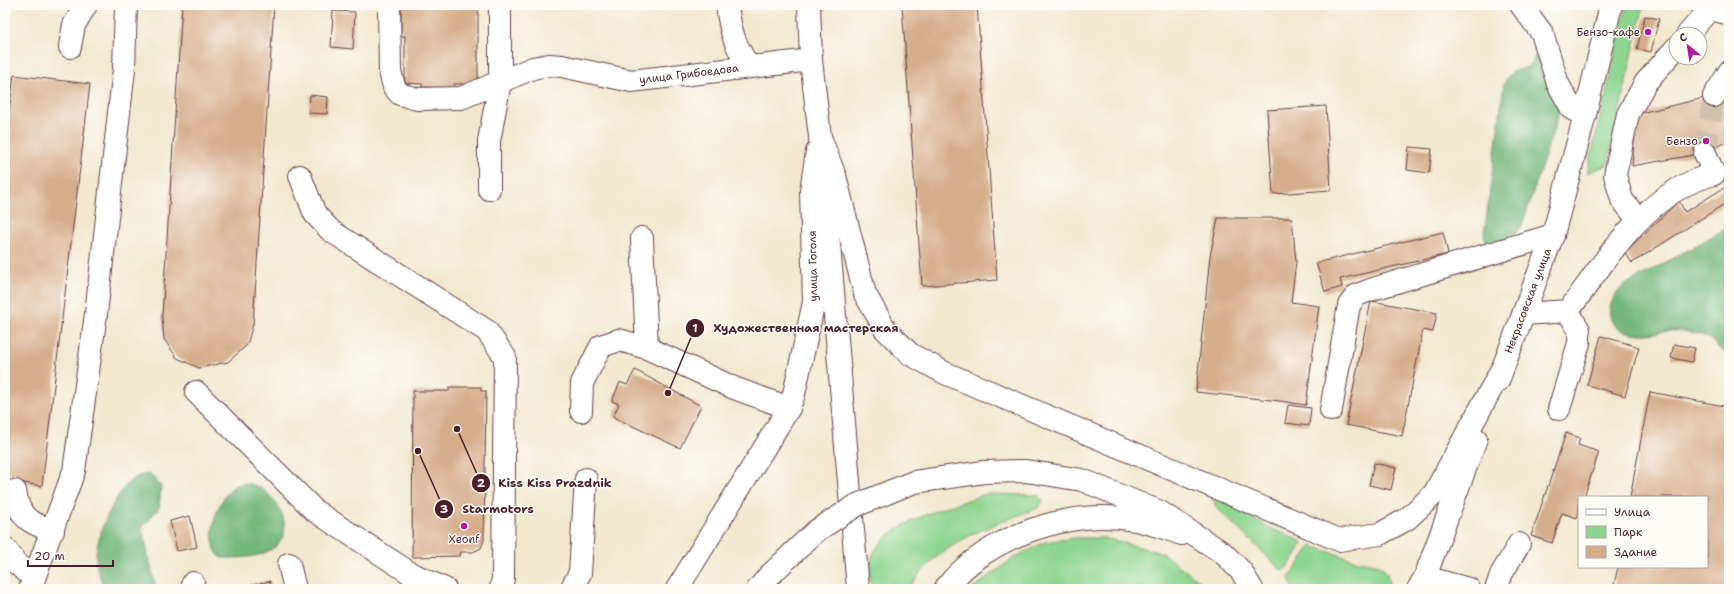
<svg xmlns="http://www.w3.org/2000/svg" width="1734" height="594" font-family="'Shantell Sans',sans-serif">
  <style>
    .green { fill: #8ed590; stroke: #6c7a5e }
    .forest { fill: #72b67a; stroke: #5e6a52 }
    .building { fill: #d6ad8b }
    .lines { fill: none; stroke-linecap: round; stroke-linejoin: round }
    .minor-tunnel { stroke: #d0c0ae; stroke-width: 22; stroke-dasharray: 22 11; stroke-linecap: butt }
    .minor-casing { stroke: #633d44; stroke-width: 24 }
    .major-casing { stroke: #633d44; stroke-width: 24 }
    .highway-casing { stroke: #633d44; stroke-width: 24 }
    .minor { stroke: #fff; stroke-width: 22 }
    .major { stroke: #fff; stroke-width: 22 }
    .highway { stroke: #fff; stroke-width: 22 }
    .highway-bridge-casing { stroke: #633d44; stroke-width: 24; stroke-linecap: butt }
    .highway-bridge { stroke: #fff; stroke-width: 22 }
    .poi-dot { fill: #b5179e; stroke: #fdfcf7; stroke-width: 1.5 }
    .labels { text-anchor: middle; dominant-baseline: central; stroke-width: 3; stroke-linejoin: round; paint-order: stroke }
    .poi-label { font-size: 11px; fill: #4a1f2b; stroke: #fdfcf7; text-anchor: end }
    .street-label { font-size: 11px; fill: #4a1f2b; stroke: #fdfcf7 }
    .leader { fill: none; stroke: #4a1f2b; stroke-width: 1.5 }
    .callout-dot { fill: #4a1f2b; stroke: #fdfcf7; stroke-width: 1.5 }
    .mark-label { font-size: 12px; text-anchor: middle; font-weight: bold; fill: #fff }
    .callout-label { font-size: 12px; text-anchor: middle; font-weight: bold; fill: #4a1f2b; stroke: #fdfcf7; stroke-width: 3; stroke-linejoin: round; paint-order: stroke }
  </style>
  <rect width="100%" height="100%" fill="#fdfcf7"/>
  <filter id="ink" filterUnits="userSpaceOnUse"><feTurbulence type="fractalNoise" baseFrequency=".025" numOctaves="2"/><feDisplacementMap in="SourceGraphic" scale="8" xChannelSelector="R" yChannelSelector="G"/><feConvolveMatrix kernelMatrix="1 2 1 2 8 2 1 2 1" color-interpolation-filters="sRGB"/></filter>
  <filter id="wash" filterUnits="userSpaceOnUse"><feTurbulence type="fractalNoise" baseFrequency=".012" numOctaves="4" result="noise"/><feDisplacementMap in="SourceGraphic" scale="16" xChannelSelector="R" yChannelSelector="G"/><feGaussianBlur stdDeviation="0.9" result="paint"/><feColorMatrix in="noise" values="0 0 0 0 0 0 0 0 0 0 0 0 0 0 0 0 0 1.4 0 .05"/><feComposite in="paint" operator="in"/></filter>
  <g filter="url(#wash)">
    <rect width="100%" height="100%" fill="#f1e8cf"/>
    <!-- green -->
    <g class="green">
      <path d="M1627,5l16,3 -36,157 -20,8z"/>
      <path d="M986,494l52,1 5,6 -5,7c-47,17 -103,36 -129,81h-38c-1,-8 -2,-17 -1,-25 7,-41 82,-58 116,-70z"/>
      <path d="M1213,495l56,33 34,14 -8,15 -12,15 -67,-65z"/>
      <path d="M1075,538h30l57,15 40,30 4,6h-234l43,-32 30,-15z"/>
      <path d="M1311,546l47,15 22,4 7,8 2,10 -3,6h-93l-4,-11z"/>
    </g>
    <!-- forest -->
    <g class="forest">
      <path d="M1538,55l22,55 -38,116c-8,11 -19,15 -32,19l-4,-3 -2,-7 20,-151c8,-18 13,-11 27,-19l3,-8z"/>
      <path d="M1729,227v126c-9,-1 -14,-11 -22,-16 -6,-3 -17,-5 -24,-6 -14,-2 -28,4 -43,3 -35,-2 -39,-25 -17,-48z"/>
      <path d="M150,474l11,12 -2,22 -17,20 14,61h-51c-5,-11 -9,-20 -9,-32 0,-21 21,-72 42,-81 3,-1 8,-2 12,-2z"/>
      <path d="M244,483c4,1 8,1 12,3 20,8 40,42 21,59 -15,14 -38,13 -56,13 -18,-16 -4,-61 14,-72 2,-2 6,-2 9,-3z"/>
    </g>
    <g id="blocks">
      <!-- building -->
      <g class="building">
        <path d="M182,5h92l-21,319 -6,21 -19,17 -29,6 -22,-10 -13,-19 -2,-22z"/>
        <path d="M401,5h77v79h-24v4l-32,-1v-3l-17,-1v-47h-4z"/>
        <path d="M902,5h75l20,275 -75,6z"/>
        <path d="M333,11l22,1 -2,37 -22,-2z"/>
        <path d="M1645,16l14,3 -8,33 -14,-3z"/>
        <path d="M14,75l76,9 -48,402 -37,-6v-342z"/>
        <path d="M1729,92v49l-24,12 -73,13 4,-52z"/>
        <path d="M310,95l18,2 -1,17 -18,-1z"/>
        <path d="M1326,106l5,84 -58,4 -6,-84z"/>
        <path d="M1409,147l23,2 -3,24 -22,-3z"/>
        <path d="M1727,186l2,3v12l-97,62 -7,-11 54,-51 6,11z"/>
        <path d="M1218,218h74l4,44 -5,40 28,4 -13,99 -26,-4 -84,-9 14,-136z"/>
        <path d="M1443,232l5,22 -108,25 2,8 -17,5 -9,-29z"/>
        <path d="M1371,301l66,12 -4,19 -10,-2 -21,106 -56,-11z"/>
        <path d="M1601,336l38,11 -14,49 -38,-11z"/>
        <path d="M1674,344l21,4 -3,14 -21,-4z"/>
        <path d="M635,370l66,36 -21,42 -67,-31 6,-13 -7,-3 8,-19 7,3z"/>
        <path d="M449,387h32v4h5l-2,149 -3,8 -8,4h-12l-1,4 -48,1 1,-166h36z"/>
        <path d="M1650,392l79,15v182h-116l5,-22h89v-70h-77z"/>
        <path d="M1288,405l23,3 -2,18 -24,-3z"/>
        <path d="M1566,433l14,5 -2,7 21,7 -15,45h-5v14l-2,7 -15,-5 -10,30 -21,-7z"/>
        <path d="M1374,463l22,5 -5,22 -22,-5z"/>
        <path d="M190,516l7,31 -20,4 -7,-30z"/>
        <path d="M270,581l2,8h-34v-1z"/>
      </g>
    </g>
  </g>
  <g filter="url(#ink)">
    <use href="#blocks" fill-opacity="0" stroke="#633d44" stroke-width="1"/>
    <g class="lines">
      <!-- minor-tunnel -->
      <path class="minor-tunnel" d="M1705,153l9,-57"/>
      <!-- minor casing -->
      <g class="minor-casing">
        <g id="minor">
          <path d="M389,5l1,66 4,16 6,7 17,5 44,-1 72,-30 16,-3 13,1 69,15 180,-21"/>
          <path d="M727,5c3,26 8,40 22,62"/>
          <path d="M1521,5l21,28 16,51 14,25 13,6"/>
          <path d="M1688,34l25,-29"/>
          <path d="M70,47l4,-22 12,-20"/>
          <path d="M1714,96l15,-24"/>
          <path d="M300,176l15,38 16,17 156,100 18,26 -2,221 -2,11"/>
          <path d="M489,189v-48l11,-59v-77"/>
          <path d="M1638,219l-16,-19 -7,-25 13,-61 18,-32 30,-34"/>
          <path d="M642,238l5,110"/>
          <path d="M1524,314l44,-3c40,-53 77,-119 146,-137l-9,-21"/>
          <path d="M196,392l119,119 95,62 35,16"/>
          <path d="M1559,409l20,-66v-13l-11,-19"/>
          <path d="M1331,410l18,-105 8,-10 16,-6 180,-54"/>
          <path d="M581,411l1,-28 19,-37 18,-6 28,8 87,40 55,20"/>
          <path d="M15,491c4,27 14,32 38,40"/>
          <path d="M5,548l11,15 18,15"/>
          <path d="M289,564l6,25"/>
          <path d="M1425,577l44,12"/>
          <path d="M193,583l1,6"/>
          <path d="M30,589l44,-118 22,-157 28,-245 2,-64"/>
          <path d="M571,589l9,-16 6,-94"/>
          <path d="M1496,589l6,-16 17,-29"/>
        </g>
      </g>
      <!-- major casing -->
      <g class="major-casing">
        <g id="major">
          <path d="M1706,5l5,4 18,5"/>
          <path d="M677,589l112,-181 5,-14 20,-92 -3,-111 6,-39"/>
        </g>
      </g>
      <!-- highway casing -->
      <g class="highway-casing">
        <g id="highway">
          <path d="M809,5l2,55 9,77 38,452"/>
          <path d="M820,137l15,39 30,118 20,35 25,25 35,19 394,167 41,-6 27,-15 27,-25 69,-127"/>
          <path d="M1498,381l55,-146 32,-120 26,-110"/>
          <path d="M984,472l42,-1 56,9 78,32 63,41 18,18 11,18"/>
          <path d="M758,589l11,-13"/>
          <path d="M945,589c39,-52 127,-82 190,-69 16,3 32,9 47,14"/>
          <path d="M1418,589l7,-12 51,-138"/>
        </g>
      </g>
      <!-- minor -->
      <use href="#minor" class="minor"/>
      <!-- major -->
      <use href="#major" class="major"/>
      <!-- highway -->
      <use href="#highway" class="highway"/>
      <!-- highway-bridge casing -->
      <g class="highway-bridge-casing">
        <path id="highway-bridge" d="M769,576l47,-45 41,-26 57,-23 70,-10"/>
      </g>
      <!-- highway-bridge -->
      <use href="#highway-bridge" class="highway-bridge"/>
    </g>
  </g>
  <!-- markers -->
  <g class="poi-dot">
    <circle cx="1648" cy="32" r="4"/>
    <circle cx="1706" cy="141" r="4"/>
    <circle cx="464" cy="526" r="4"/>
  </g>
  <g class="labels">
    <!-- poi labels -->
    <g class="poi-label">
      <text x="1640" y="32">Бензо-кафе</text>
      <text x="1698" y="141">Бензо</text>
      <text x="464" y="539" text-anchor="middle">Xeonf</text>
    </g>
    <!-- street labels -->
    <g class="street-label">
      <text transform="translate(689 74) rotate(-7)">улица Грибоедова</text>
      <text transform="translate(813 266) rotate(-91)">улица Гоголя</text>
      <text transform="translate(1528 301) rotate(-69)">Некрасовская улица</text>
    </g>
  </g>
  <!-- callouts -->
  <path class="leader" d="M668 393L695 328M457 429L481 483M418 451L444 509"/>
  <g class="callout-dot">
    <circle cx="668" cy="393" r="4"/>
    <circle cx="457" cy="429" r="4"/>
    <circle cx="418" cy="451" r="4"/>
    <circle cx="695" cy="328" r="10"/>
    <circle cx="481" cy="483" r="10"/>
    <circle cx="444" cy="509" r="10"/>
  </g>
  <g class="mark-label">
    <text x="695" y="332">1</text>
    <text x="481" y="487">2</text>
    <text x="444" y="513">3</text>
  </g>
  <g class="callout-label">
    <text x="806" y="332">Художественная мастерская</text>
    <text x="555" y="487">Kiss Kiss Prazdnik</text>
    <text x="498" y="513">Starmotors</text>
  </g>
  <!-- margin -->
  <rect width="1734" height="594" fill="none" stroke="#fdfcf7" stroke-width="20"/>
  <!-- legend -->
  <rect x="1578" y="496" width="130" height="72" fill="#fdfcf7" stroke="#b5a4a5"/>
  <rect x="1586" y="509" width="20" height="6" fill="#ffffff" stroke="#b5a4a5"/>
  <text x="1614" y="516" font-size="12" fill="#4a1f2b">Улица</text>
  <rect x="1586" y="526" width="20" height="12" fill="#8ed590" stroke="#b5a4a5"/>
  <text x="1614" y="536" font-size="12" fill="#4a1f2b">Парк</text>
  <rect x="1586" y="546" width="20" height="12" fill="#d6ad8b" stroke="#b5a4a5"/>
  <text x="1614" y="556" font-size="12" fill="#4a1f2b">Здание</text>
  <!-- north arrow -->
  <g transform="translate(1688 46) rotate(330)"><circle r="19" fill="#fdfcf7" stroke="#b5a4a5"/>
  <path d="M0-3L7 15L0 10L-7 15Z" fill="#b5179e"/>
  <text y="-6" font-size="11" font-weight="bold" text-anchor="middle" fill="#4a1f2b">С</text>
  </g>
  <!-- scale -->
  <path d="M28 560v6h85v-6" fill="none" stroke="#4a1f2b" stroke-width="2"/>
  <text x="34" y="560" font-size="12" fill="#4a1f2b" stroke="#fdfcf7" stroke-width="3" paint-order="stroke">20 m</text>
</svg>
